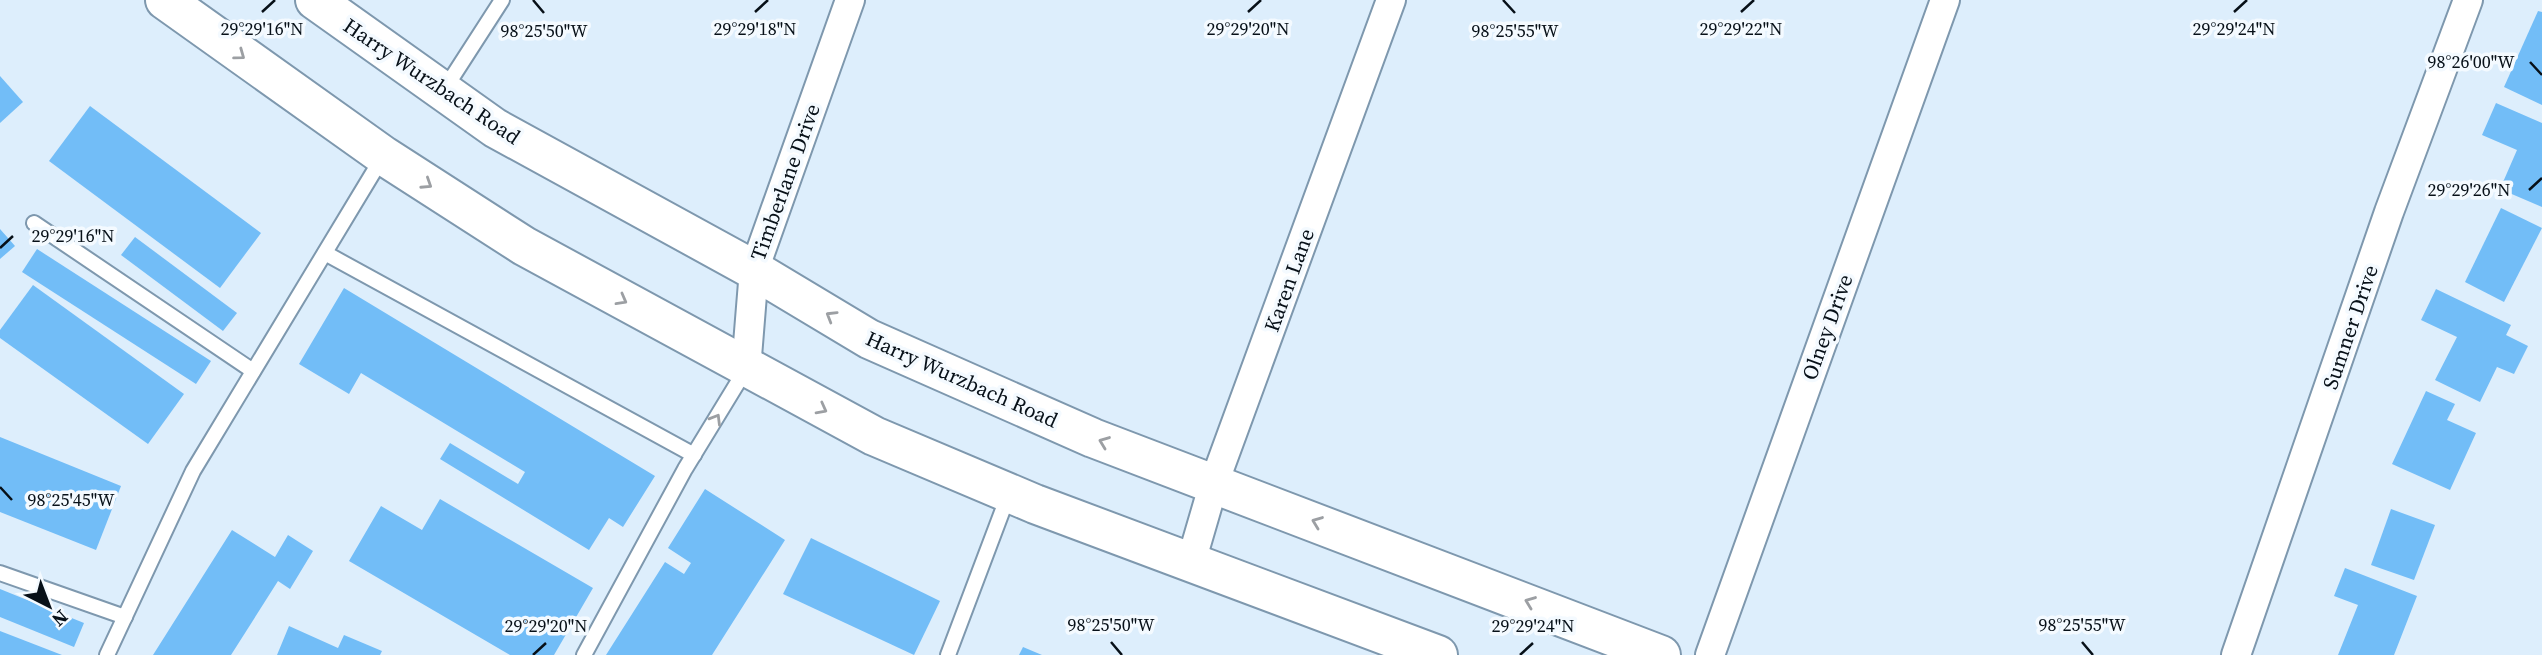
<svg xmlns="http://www.w3.org/2000/svg" width="2542" height="655" font-family="'Source Serif 4',serif">
  <style>
    .building { fill: #72bdf7 }
    .lines { fill: none; stroke-linecap: round; stroke-linejoin: round }
    .lane-casing { stroke: #7e98ae; stroke-width: 18 }
    .street-casing { stroke: #7e98ae; stroke-width: 32 }
    .secondary-casing { stroke: #7e98ae; stroke-width: 42 }
    .lane { stroke: #fff; stroke-width: 14 }
    .street { stroke: #fff; stroke-width: 28 }
    .secondary { stroke: #fff; stroke-width: 38 }
    .oneway { stroke: #9c9fa3 }
    .ticks { fill: none; stroke: #071018; stroke-width: 2.5 }
    .labels { text-anchor: middle; dominant-baseline: central; stroke-width: 7; stroke-linejoin: round; paint-order: stroke }
    .street-label { font-size: 21px; fill: #071018; stroke: #f4faff }
    .ticks-label { font-size: 18px; text-anchor: middle; fill: #071018; stroke: #f4faff; stroke-width: 7; stroke-linejoin: round; paint-order: stroke }
  </style>
  <rect width="100%" height="100%" fill="#ddeefc"/>
  <!-- building -->
  <g class="building">
    <path d="M2538,11l4,1v93l-38,-18z"/>
    <path d="M0,76l23,26 -23,21z"/>
    <path d="M2496,103l46,20v84l-42,-18 17,-39 -35,-15z"/>
    <path d="M90,106l171,127 -41,55 -171,-127z"/>
    <path d="M2501,208l41,20 -38,74 -39,-20z"/>
    <path d="M0,229l15,17 -15,13z"/>
    <path d="M135,237l102,76 -14,18 -102,-76z"/>
    <path d="M37,249l174,112 -15,23 -174,-112z"/>
    <path d="M33,285l151,109 -36,50 -148,-106v-8z"/>
    <path d="M344,288l311,188 -32,51 -14,-9 -20,32 -149,-91 10,-16 68,41 7,-12 -164,-99 -12,21 -50,-30z"/>
    <path d="M2436,289l75,36 -5,10 22,11 -14,28 -17,-7 -17,35 -45,-22 22,-43 -36,-17z"/>
    <path d="M2426,391l29,13 -8,16 29,13 -26,57 -58,-26z"/>
    <path d="M0,437l121,49 -25,64 -96,-38z"/>
    <path d="M705,489l80,51 -73,115h-106l59,-93 19,12 7,-11 -23,-15z"/>
    <path d="M440,499l153,89 -39,67h-44l-161,-94 32,-55 41,24z"/>
    <path d="M2391,509l44,16 -21,55 -43,-15z"/>
    <path d="M232,530l43,27 13,-22 25,16 -23,38 -12,-8 -47,74h-78z"/>
    <path d="M811,538l129,63 -26,54 -131,-61z"/>
    <path d="M2345,568l72,28 -23,59h-56l20,-50 -24,-9z"/>
    <path d="M0,589l84,34 -10,24 -74,-30z"/>
    <path d="M289,626l49,22 6,-13 38,16 -2,4h-103z"/>
    <path d="M0,631l62,24h-62z"/>
    <path d="M1023,647l19,8h-23z"/>
  </g>
  <g class="lines">
    <!-- lane casing -->
    <g class="lane-casing">
      <g id="lane">
        <path d="M444,90l58,-90"/>
        <path d="M34,223l219,148"/>
        <path d="M325,253l369,202"/>
        <path d="M0,573l125,44"/>
        <path d="M107,655l86,-184 189,-313"/>
        <path d="M584,655l101,-186 61,-100"/>
        <path d="M948,655l60,-159"/>
      </g>
    </g>
    <!-- street casing -->
    <g class="street-casing">
      <g id="street">
        <path d="M746,369l8,-99 96,-270"/>
        <path d="M1191,562l23,-79 177,-483"/>
        <path d="M1710,655l235,-655"/>
        <path d="M2236,655l153,-443 79,-212"/>
      </g>
    </g>
    <!-- secondary casing -->
    <g class="secondary-casing">
      <g id="secondary">
        <path d="M165,0l219,156 140,90 350,190 161,68 403,151"/>
        <path d="M315,0l180,128 259,142 115,69 224,99 568,217"/>
      </g>
    </g>
    <!-- lane -->
    <use href="#lane" class="lane"/>
    <!-- street -->
    <use href="#street" class="street"/>
    <!-- secondary -->
    <use href="#secondary" class="secondary"/>
  </g>
  <!-- one-way arrows -->
  <defs><path id="oneway-chevron" d="M-2-3.5L2.5 0L-2 3.5" fill="none" stroke-width="1.6" stroke-linecap="round" stroke-linejoin="round" transform="scale(1.75)"/></defs>
  <g class="oneway">
    <use href="#oneway-chevron" transform="translate(240 55) rotate(36)"/>
    <use href="#oneway-chevron" transform="translate(427 184) rotate(33)"/>
    <use href="#oneway-chevron" transform="translate(622 300) rotate(29)"/>
    <use href="#oneway-chevron" transform="translate(831 316) rotate(-149)"/>
    <use href="#oneway-chevron" transform="translate(822 409) rotate(28)"/>
    <use href="#oneway-chevron" transform="translate(716 419) rotate(-59)"/>
    <use href="#oneway-chevron" transform="translate(1104 442) rotate(-159)"/>
    <use href="#oneway-chevron" transform="translate(1317 522) rotate(-159)"/>
    <use href="#oneway-chevron" transform="translate(1530 602) rotate(-159)"/>
  </g>
  <!-- ticks -->
  <path class="ticks" d="M533,0l11,13M1503,0l12,13M262,12l13,-12M755,12l13,-12M1248,12l13,-12M1741,12l13,-12M2234,12l13,-12M2530,62l12,13M2529,190l13,-12M0,248l13,-12M0,487l12,13M1111,642l11,13M2082,642l11,13M533,655l13,-12M1520,655l13,-12"/>
  <g class="labels">
    <!-- street labels -->
    <g class="street-label">
      <text transform="translate(432 81) rotate(34)">Harry Wurzbach Road</text>
      <text transform="translate(785 182) rotate(-70)">Timberlane Drive</text>
      <text transform="translate(1289 280) rotate(-70)">Karen Lane</text>
      <text transform="translate(1827 327) rotate(-70)">Olney Drive</text>
      <text transform="translate(2350 327) rotate(-71)">Sumner Drive</text>
      <text transform="translate(962 379) rotate(24)">Harry Wurzbach Road</text>
    </g>
  </g>
  <g class="ticks-label">
    <text x="262" y="35">29°29'16"N</text>
    <text x="755" y="35">29°29'18"N</text>
    <text x="1248" y="35">29°29'20"N</text>
    <text x="1741" y="35">29°29'22"N</text>
    <text x="2234" y="35">29°29'24"N</text>
    <text x="544" y="37">98°25'50"W</text>
    <text x="1515" y="37">98°25'55"W</text>
    <text x="2471" y="68">98°26'00"W</text>
    <text x="2469" y="196">29°29'26"N</text>
    <text x="73" y="242">29°29'16"N</text>
    <text x="71" y="506">98°25'45"W</text>
    <text x="1111" y="631">98°25'50"W</text>
    <text x="2082" y="631">98°25'55"W</text>
    <text x="546" y="632">29°29'20"N</text>
    <text x="1533" y="632">29°29'24"N</text>
  </g>
  <!-- north arrow -->
  <g transform="translate(49 606) rotate(138)" stroke="#f4faff" stroke-width="5" paint-order="stroke">
  <path d="M0-5L12 26L0 18L-12 26Z" fill="#071018"/>
  <text y="-10" font-size="19" font-weight="bold" text-anchor="middle" fill="#071018">N</text>
  </g>
</svg>
